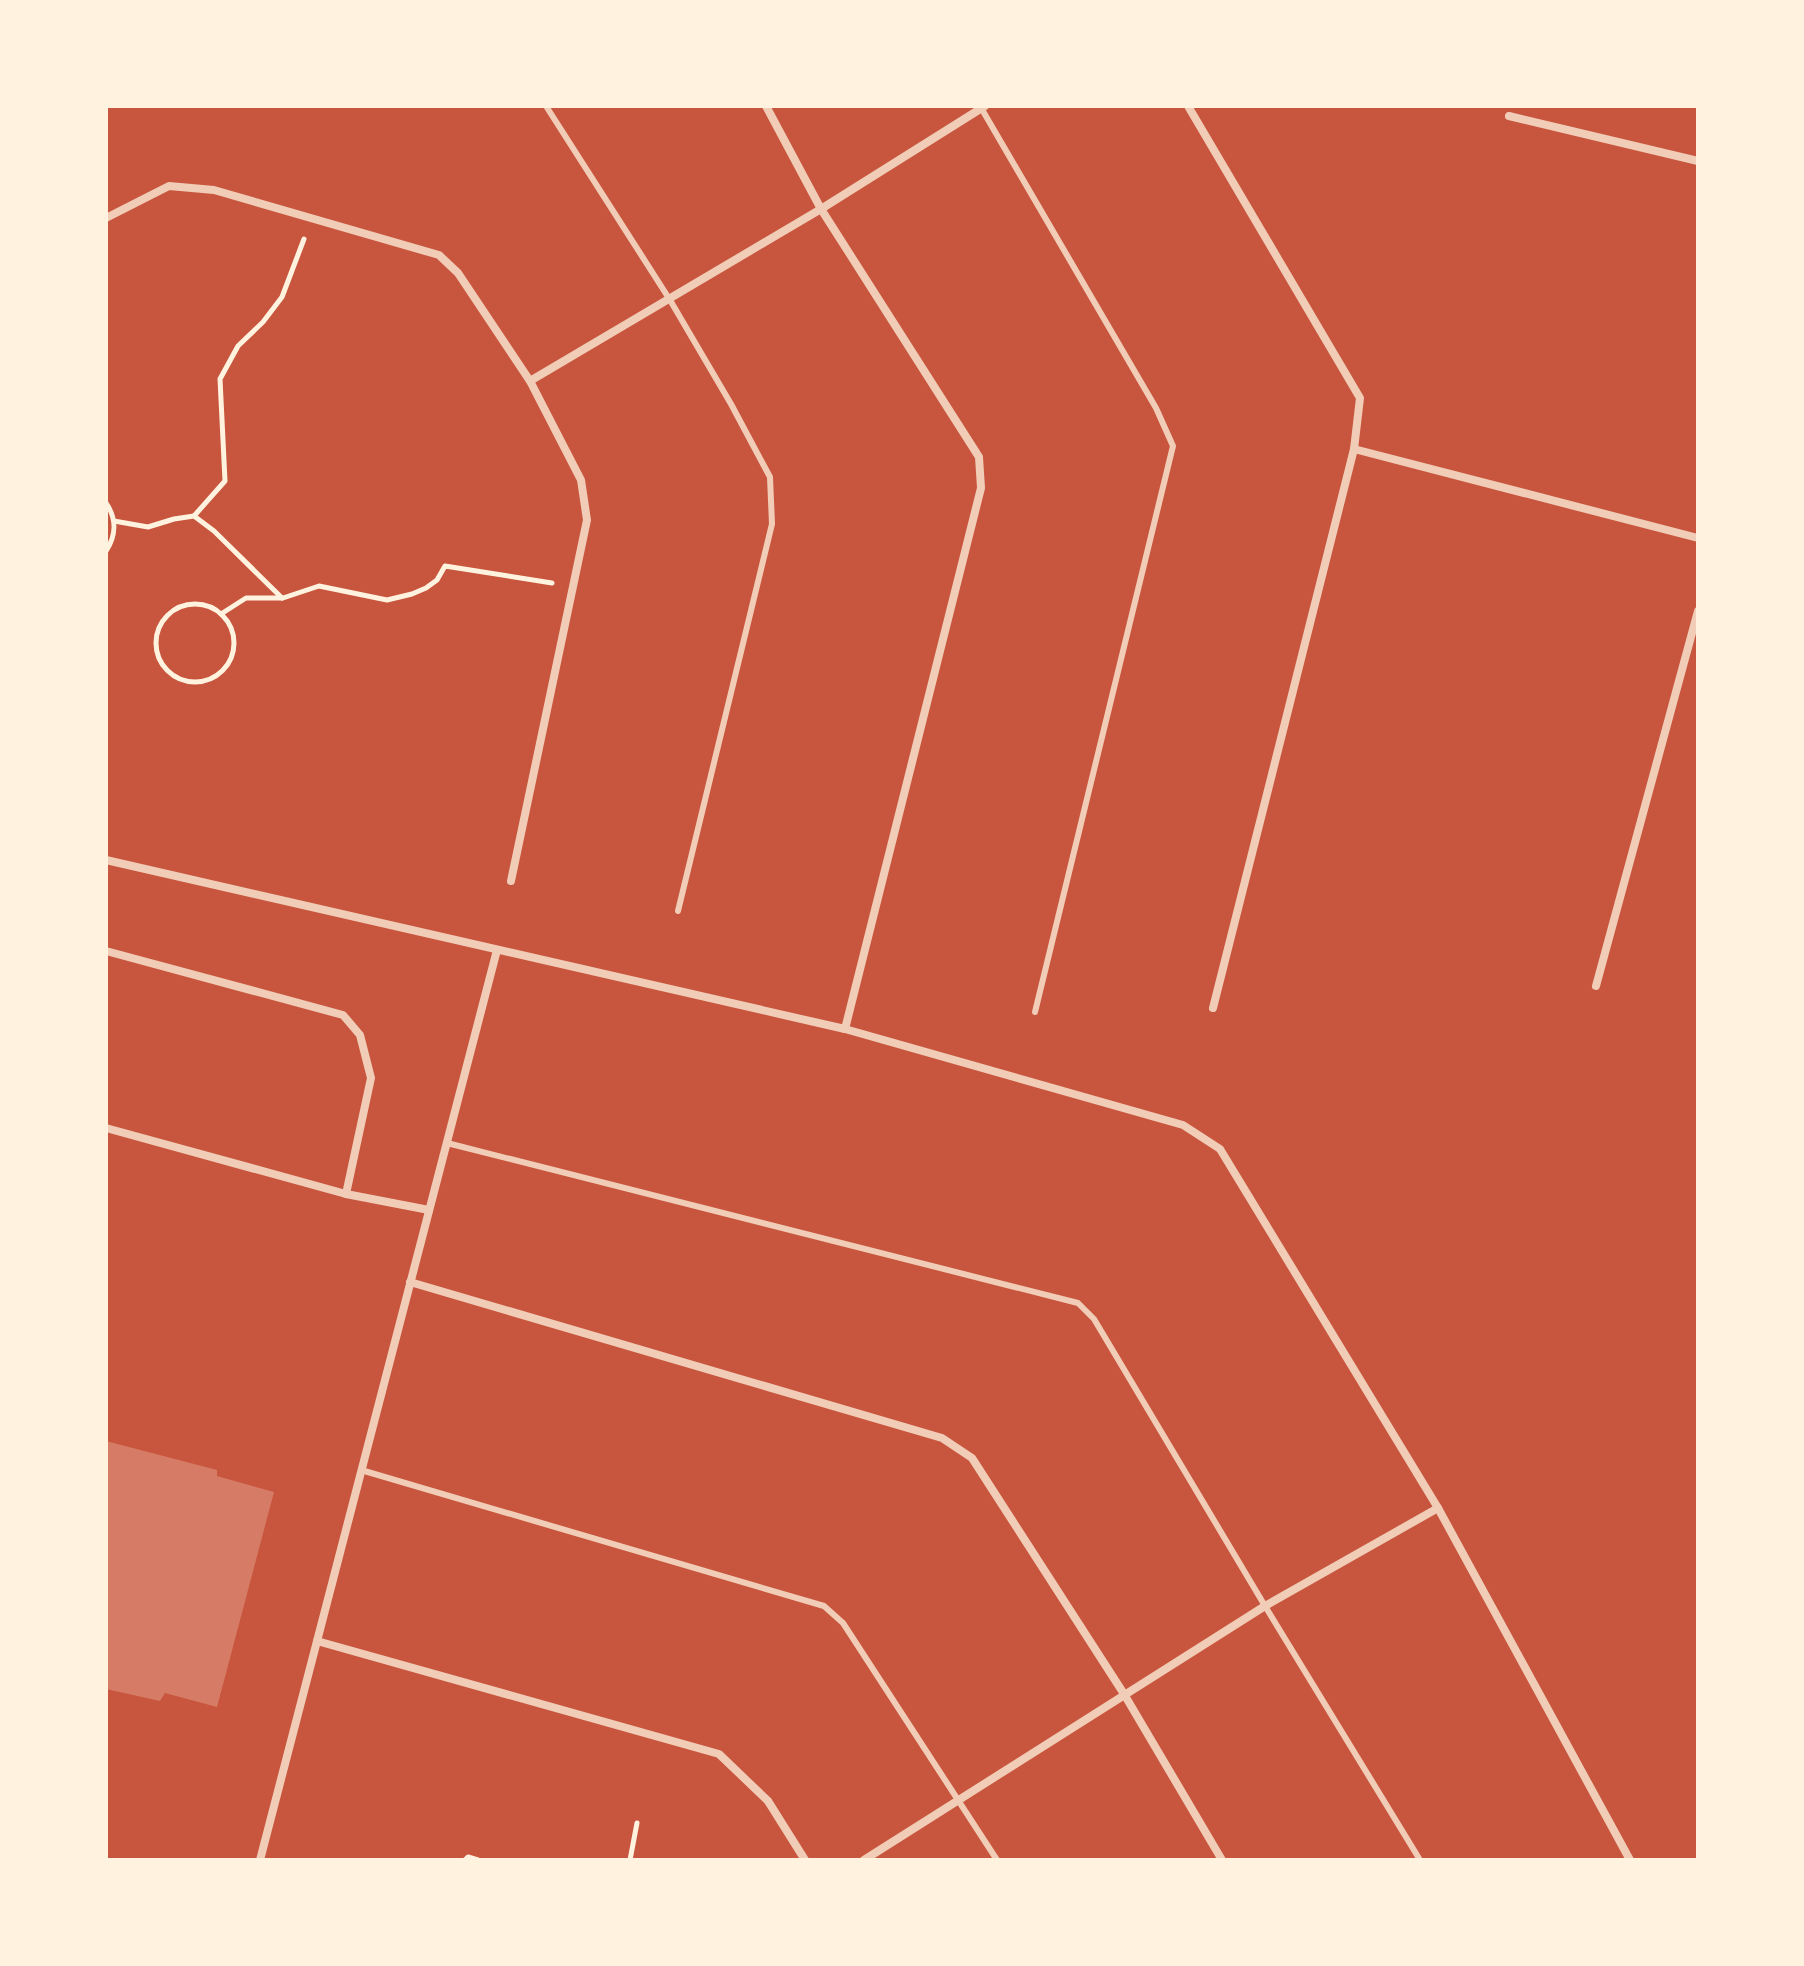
<svg xmlns="http://www.w3.org/2000/svg" width="1804" height="1966" font-family="'Asap Condensed',sans-serif">
  <style>
    .building { fill: #d67c66 }
    .lines { fill: none; stroke-linecap: round; stroke-linejoin: round }
    .path { stroke: #fff3e0; stroke-width: 5 }
    .service { stroke: #f1ccb7; stroke-width: 6 }
    .minor { stroke: #f1ccb7; stroke-width: 8 }
  </style>
  <rect width="100%" height="100%" fill="#c8553d"/>
  <!-- building -->
  <path class="building" d="M106,1441l111,29v6l57,16 -57,215 -52,-14 -5,8 -54,-12z"/>
  <g class="lines">
    <!-- path -->
    <g class="path">
      <path d="M106,503c11,16 10,33 0,48"/>
      <path d="M194,516l31,-35 -5,-102 18,-33 25,-24 19,-25 22,-58"/>
      <path d="M114,521l34,6 26,-8 20,-3 20,15 68,67"/>
      <circle cx="195" cy="643" r="39"/>
      <path d="M221,614l25,-16h37l36,-12 68,14 25,-6 14,-6 11,-8 8,-14 107,17"/>
      <path d="M465,1860l3,-3 10,3"/>
      <path d="M630,1860l7,-37"/>
    </g>
    <!-- service -->
    <g class="service">
      <path d="M546,106l124,194 61,104 39,73 2,47 -94,387"/>
      <path d="M980,106l176,302 17,38 -138,566"/>
      <path d="M447,1143l631,160 16,16 171,287 155,254"/>
      <path d="M361,1470l463,136 19,17 154,237"/>
    </g>
    <!-- minor -->
    <g class="minor">
      <path d="M766,106l55,103 158,248 2,31 -136,541"/>
      <path d="M1188,106l172,292 -6,51 -141,559"/>
      <path d="M1509,116l189,45"/>
      <path d="M106,218l63,-32 45,4 225,65 19,18 72,108 51,99 6,40 -76,361"/>
      <path d="M530,381l291,-172 164,-103"/>
      <path d="M1354,449l344,89"/>
      <path d="M106,860l739,169 338,96 37,24 218,359 192,352"/>
      <path d="M106,951l237,64 17,20 11,43 -25,116 83,16"/>
      <path d="M1596,986l102,-375"/>
      <path d="M106,1128l240,66"/>
      <path d="M410,1282l532,156 30,20 152,236 98,166"/>
      <path d="M317,1641l402,113 49,47 37,59"/>
      <path d="M260,1860l237,-910"/>
      <path d="M864,1860l401,-254 173,-98"/>
    </g>
  </g>
  <!-- border -->
  <rect width="1804" height="1966" fill="none" stroke="#fff3e0" stroke-width="216"/>
</svg>
